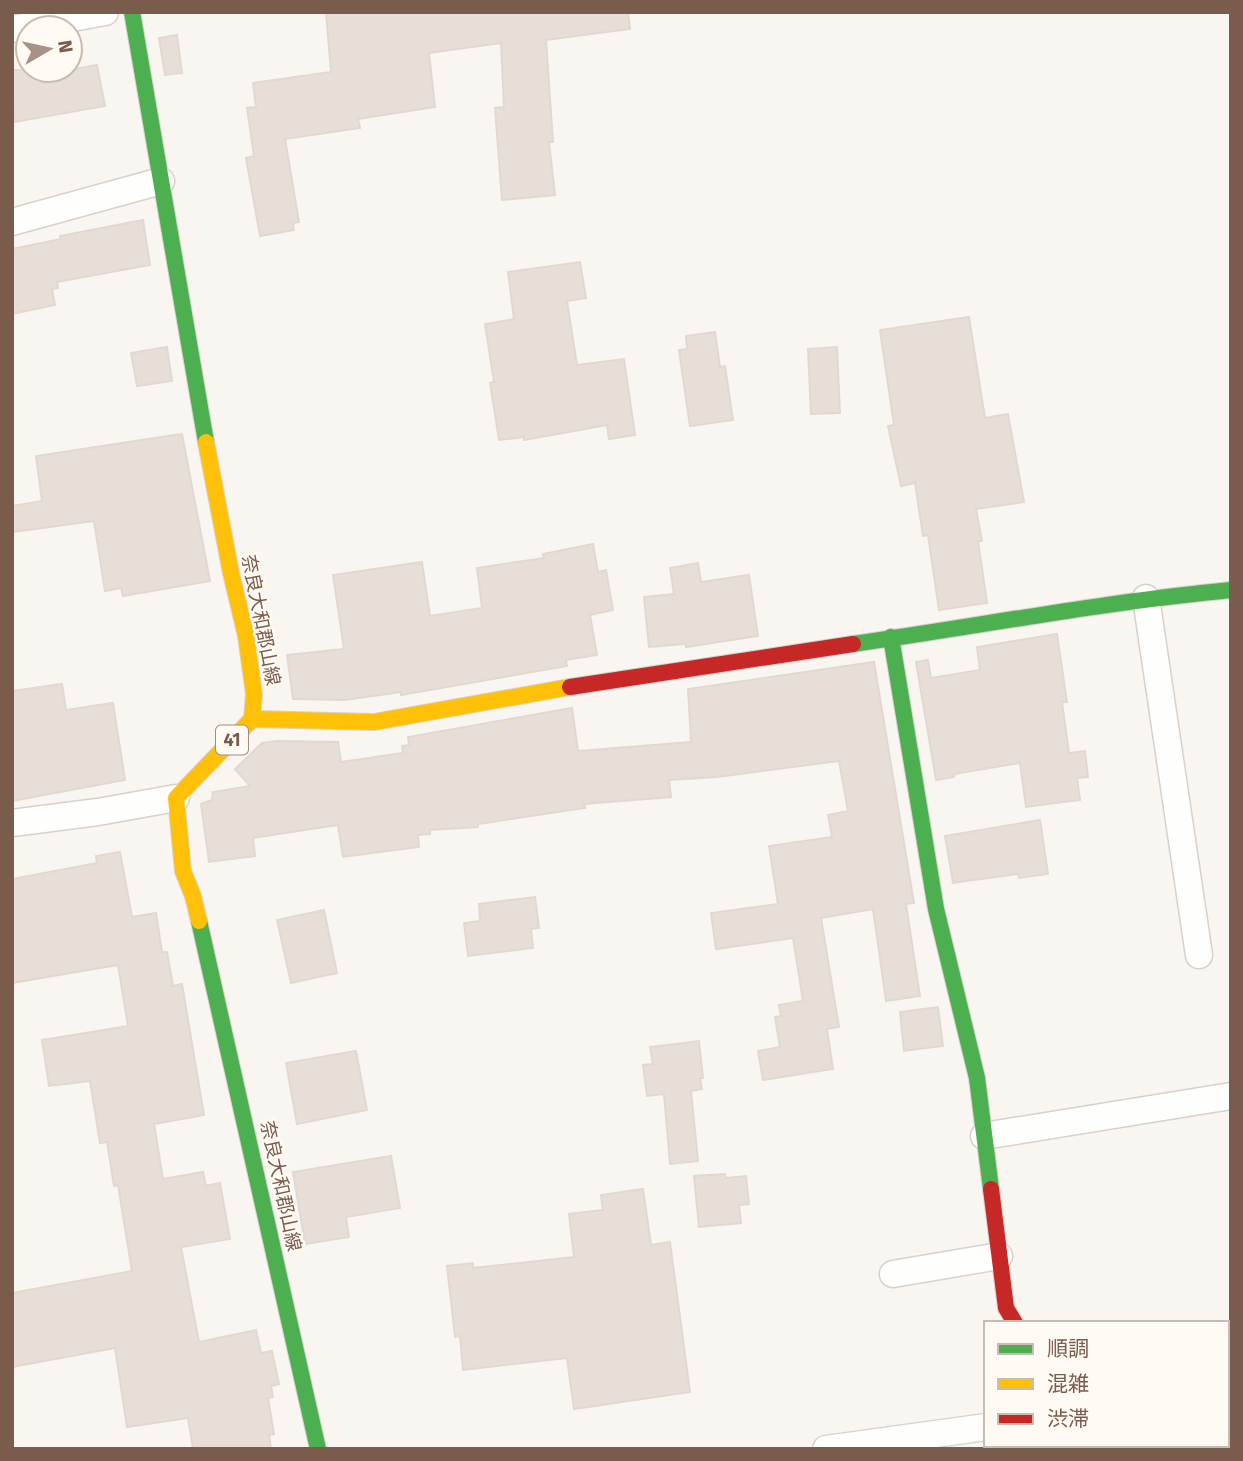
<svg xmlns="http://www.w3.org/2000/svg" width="1243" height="1461" font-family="'Fira Sans','Noto Sans JP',sans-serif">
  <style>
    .building { fill: #e6ded7; stroke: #e2d8d2; stroke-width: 2 }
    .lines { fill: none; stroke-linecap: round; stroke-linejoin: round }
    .street-casing { stroke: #d7d1cb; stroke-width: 29 }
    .fast-casing { stroke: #d9d2cb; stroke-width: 18 }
    .slow-casing { stroke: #d9d2cb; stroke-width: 18 }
    .jam-casing { stroke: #d9d2cb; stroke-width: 18 }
    .street { stroke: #fefefd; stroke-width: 26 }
    .fast { stroke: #4caf50; stroke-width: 16 }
    .slow { stroke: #ffc107; stroke-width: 16 }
    .jam { stroke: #c62828; stroke-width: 16 }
    .labels { text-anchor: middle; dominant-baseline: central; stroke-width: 5; stroke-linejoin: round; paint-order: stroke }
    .shield { fill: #fffaf3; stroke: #a28b7f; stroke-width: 2 }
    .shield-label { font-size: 18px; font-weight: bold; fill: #7a5c4d }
    .street-label { font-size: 19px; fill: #7a5c4d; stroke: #fffaf3 }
  </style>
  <rect width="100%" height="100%" fill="#f9f5f0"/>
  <!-- building -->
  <g class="building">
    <path d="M326,12h302l2,17 -84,11 7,102h-4l6,53 -53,5 -7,-92 9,-1 -3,-64 -72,10 6,54 -77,12 2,9 -75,11 14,83 -6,1 1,7 -34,6 -14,-78 8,-2 -7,-48 9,-1 -3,-24 78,-11z"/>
    <path d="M177,35l5,38 -17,2 -6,-37z"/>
    <path d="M97,65l8,41 -91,16 -2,-52h58z"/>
    <path d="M143,220l7,45 -93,17 1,6 -6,1 3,16 -43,9v-65l49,-10 -1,-3z"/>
    <path d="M580,262l6,36 -19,3 10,64 47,-6 11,76 -26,4 -2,-14 -83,15v-3l-25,3 -9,-57 4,-1 -9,-58 29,-5 -6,-47z"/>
    <path d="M969,317l16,101 23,-4 16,88 -48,7 6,32h-4l9,62 -48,7 -11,-75 -5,1 -8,-53 -14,3 -13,-60 6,-1 -14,-95z"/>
    <path d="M715,332l5,35 5,-1 8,54 -43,6 -11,-76 8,-1 -1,-13z"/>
    <path d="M167,347l5,34 -35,5 -6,-33z"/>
    <path d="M837,347l3,66 -29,1 -3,-65z"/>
    <path d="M182,434l28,147 -87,15 -2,-8 -16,3 -11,-70 -82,11v-26l30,-5 -6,-45z"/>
    <path d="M593,544l5,28 8,-2 7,40 -23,5 7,40 -31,5 1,6 -166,29v-3l-56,8 -52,-1 -6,-44 57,-6 -11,-74 89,-13 8,54 52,-8 -5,-40 67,-10 -1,-4z"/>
    <path d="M698,563l3,19 48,-7 9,61 -72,11v-3l-37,3 -5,-50 30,-3 -4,-26z"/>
    <path d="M1057,634l10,68h-5l7,51 16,-2 3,26 -11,1 3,22 -54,7 -6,-44 -66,11v3l-18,3 -20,-118 12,-2 3,18 49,-8 -3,-23z"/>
    <path d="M874,662l40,241 -8,1 14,92 -34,5 -13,-92 -52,9 18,109 -12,2 6,40 -70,11 -5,-29 22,-4 -5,-30 6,-1 -2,-11 24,-4 -10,-63 -77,11 -5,-36 67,-9 -9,-58 63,-9 -4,-22 20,-4 -9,-50 -122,16 -48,3 2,17 -87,7 1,4 -107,16v3l-48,3v4l-12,1 1,12 -76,10 -5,-32 -85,13 2,18 -46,6 -8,-58 11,-4 1,-8 37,-6 -15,-17 27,-26 14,-2 62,1 3,20 62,-9 -1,-7 7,-1 -1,-8 164,-29 6,43 113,-9 -3,-53z"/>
    <path d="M62,684l4,26 47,-7 12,77 -113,21v-110z"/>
    <path d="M1040,820l8,54 -29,4 -1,-4 -65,9 -8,-47z"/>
    <path d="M120,852l12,65 24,-4 6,39h5l6,34 9,-2 22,131 -50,9 9,55 40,-7 3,14 14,-3 10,56 -49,8 18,95 57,-12 5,23 11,-2 7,33 -8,2 2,11 -5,1 6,36 -5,1 2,14h-78l-5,-31 -61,9 -12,-79 -103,19v-74l120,-22 -14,-86 -4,1 -7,-44 -7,1 -10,-62 -41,5 -7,-46 86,-14 -10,-61 -106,18v-104l85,-16 -1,-7z"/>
    <path d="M535,897l4,31 -8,1 2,19 -65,8 -4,-33 16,-2 -1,-17z"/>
    <path d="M324,910l13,63 -46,10 -14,-63z"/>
    <path d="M938,1007l5,39 -39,5 -4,-39z"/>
    <path d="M699,1041l4,37h-3l2,11 -11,2 7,70 -28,3 -6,-70 -17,2 -4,-31 10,-1 -3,-17z"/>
    <path d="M356,1051l11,59 -70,14 -11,-61z"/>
    <path d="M391,1156l9,52 -54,9 3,20 -44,7 -12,-72z"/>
    <path d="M725,1174l1,4 20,-2 3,28 -10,1 2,18 -42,4 -5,-51z"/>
    <path d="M643,1189l8,56 19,-3 20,150 -116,17 -7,-51 -104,12 -3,-34 -5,1 -8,-71 26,-3v5l101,-11 -5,-43 34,-4 -2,-15z"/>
  </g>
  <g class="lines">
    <!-- street casing -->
    <g class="street-casing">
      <g id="street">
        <path d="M12,29l93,-17"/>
        <path d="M12,222l149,-41"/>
        <path d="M1146,598l53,357"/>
        <path d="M12,823l86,-11 78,-14"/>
        <path d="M984,1136l247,-40"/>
        <path d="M893,1274l106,-18"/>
        <path d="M1057,1445v4"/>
        <path d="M826,1449l160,-22"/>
      </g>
    </g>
    <!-- fast casing -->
    <g class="fast-casing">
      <g id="fast">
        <path d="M132,12l74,430"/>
        <path d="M891,637l45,272 41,169 14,111"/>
        <path d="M853,644c126,-18 251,-42 378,-54"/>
        <path d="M199,921l119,528"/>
      </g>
    </g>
    <!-- slow casing -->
    <g class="slow-casing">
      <g id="slow">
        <path d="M252,719l122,3 196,-35"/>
        <path d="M199,921l-6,-25 -10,-25 -7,-73 76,-79 2,-25 -8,-58 -15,-63 -25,-131"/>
      </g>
    </g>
    <!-- jam casing -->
    <g class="jam-casing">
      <g id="jam">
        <path d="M570,687l283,-43"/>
        <path d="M991,1189l15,119 9,15"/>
      </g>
    </g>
    <!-- street -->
    <use href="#street" class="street"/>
    <!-- fast -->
    <use href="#fast" class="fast"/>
    <!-- slow -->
    <use href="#slow" class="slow"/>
    <!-- jam -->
    <use href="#jam" class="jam"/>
  </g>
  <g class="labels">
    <!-- shield labels -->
    <rect class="shield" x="216" y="725.5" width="32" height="29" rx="5"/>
    <g class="shield-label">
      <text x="232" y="740">41</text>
    </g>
    <!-- street labels -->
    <g class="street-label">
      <text transform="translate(261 620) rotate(79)">奈良大和郡山線</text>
      <text transform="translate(281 1186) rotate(78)">奈良大和郡山線</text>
    </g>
  </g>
  <!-- border -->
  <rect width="1243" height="1461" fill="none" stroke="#7a5c4d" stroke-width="28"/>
  <!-- legend -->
  <rect x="984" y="1321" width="245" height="126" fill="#fffaf3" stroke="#cabbb1" stroke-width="2"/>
  <rect x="998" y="1344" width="35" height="10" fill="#4caf50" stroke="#cabbb1" stroke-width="2"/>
  <text x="1047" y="1356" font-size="21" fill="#7a5c4d">順調</text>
  <rect x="998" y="1379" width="35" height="10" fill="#ffc107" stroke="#cabbb1" stroke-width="2"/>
  <text x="1047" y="1391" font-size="21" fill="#7a5c4d">混雑</text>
  <rect x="998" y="1414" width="35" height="10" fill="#c62828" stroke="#cabbb1" stroke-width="2"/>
  <text x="1047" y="1426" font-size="21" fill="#7a5c4d">渋滞</text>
  <!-- north arrow -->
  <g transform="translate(49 49) rotate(81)"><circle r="33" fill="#fffaf3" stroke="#cabbb1" stroke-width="2"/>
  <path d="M0-5L12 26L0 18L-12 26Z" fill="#a69286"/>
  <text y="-10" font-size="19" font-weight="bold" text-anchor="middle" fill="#7a5c4d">N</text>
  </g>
</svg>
